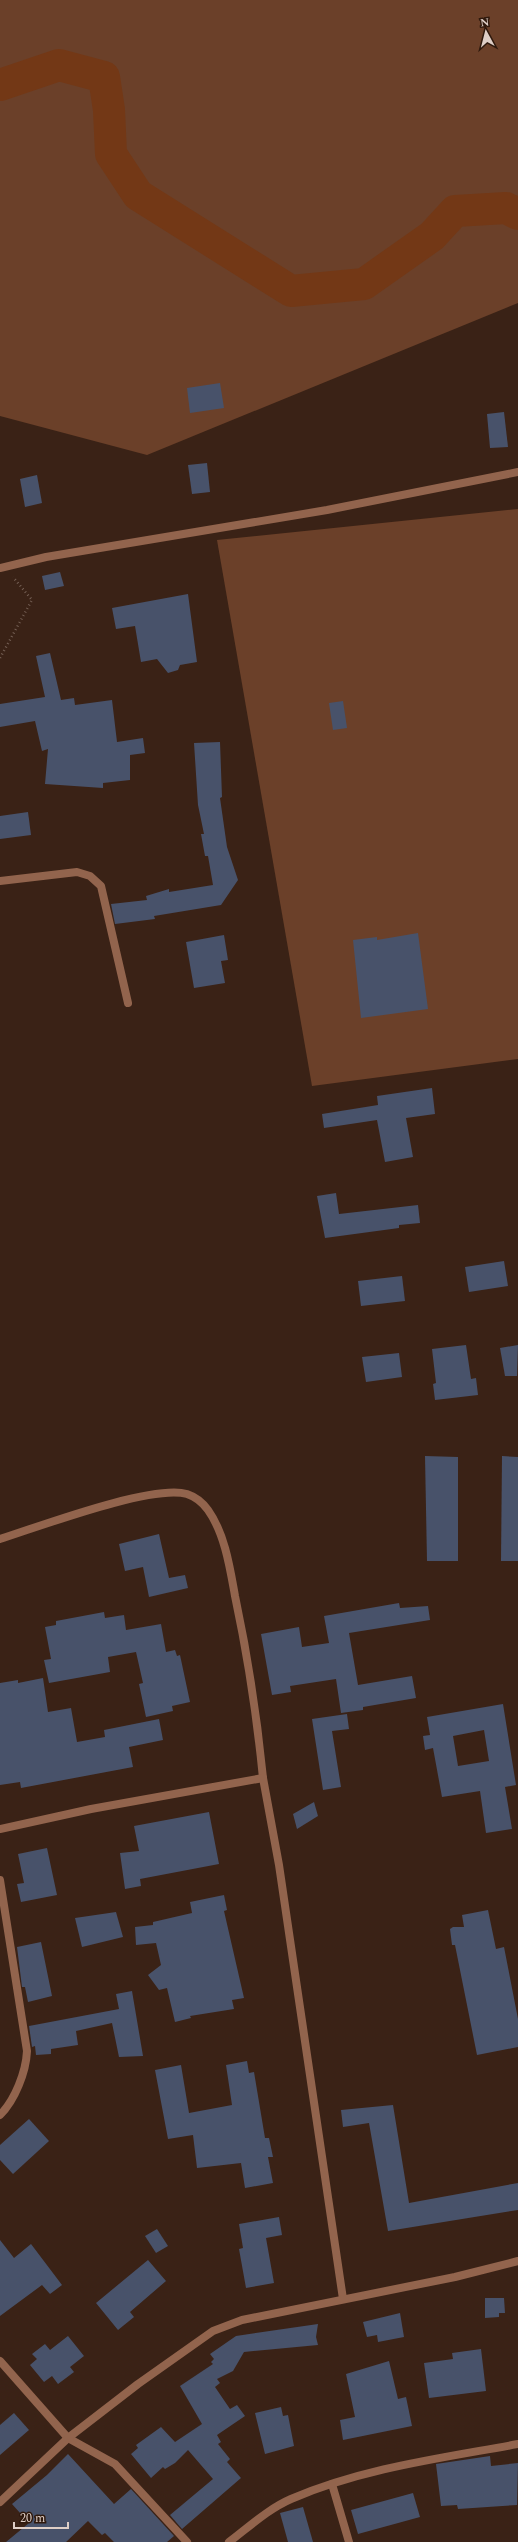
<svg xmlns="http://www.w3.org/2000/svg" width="518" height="2542" font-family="Spectral,serif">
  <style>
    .green { fill: #6b4029 }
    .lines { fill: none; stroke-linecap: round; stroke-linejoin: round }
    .river { stroke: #733816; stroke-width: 32 }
    .building { fill: #48526a; fill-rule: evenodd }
    .path { stroke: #766156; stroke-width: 2.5; stroke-dasharray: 1 3; stroke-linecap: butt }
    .service { stroke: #92644d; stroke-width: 8 }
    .minor { stroke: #92644d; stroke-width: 8 }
  </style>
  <rect width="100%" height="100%" fill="#3a2216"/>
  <!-- green -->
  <g class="green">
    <path d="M0,0h518v303l-371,152 -147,-39z"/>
    <path d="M518,509v550l-206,27 -95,-546z"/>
  </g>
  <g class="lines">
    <!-- river -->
    <path class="river" d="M0,85l59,-20 45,12 5,33 2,44 27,41 153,96 73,-7 68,-48 23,-25 51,-3 12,6"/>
  </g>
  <!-- building -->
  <g class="building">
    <path d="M220,383l4,25 -34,5 -3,-25z"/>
    <path d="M504,412l4,35 -18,1 -3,-34z"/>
    <path d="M207,463l3,29 -18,2 -4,-29z"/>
    <path d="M37,475l5,28 -17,4 -5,-28z"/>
    <path d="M60,572l4,14 -19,4 -3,-14z"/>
    <path d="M188,594l9,68 -17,3 -2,5 -10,3 -11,-14 -16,3 -6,-36 -19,3 -4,-21z"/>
    <path d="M50,653l11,47 13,-2 1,7 37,-5 5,42 26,-4 2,15 -15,2v25l-27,3v5l-58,-4 3,-35 -6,2 -7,-30 -35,6v-23l45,-7 -9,-41z"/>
    <path d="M343,701l4,27 -14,2 -4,-27z"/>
    <path d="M220,742l2,55 -2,1 7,49 11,33 -17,25 -67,11 1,3 -40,5 -4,-20 36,-4 -1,-4 23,-7v3l44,-7 -5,-29h-3l-4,-22h3l-6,-29 -4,-62z"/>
    <path d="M28,812l3,23 -31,4v-23z"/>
    <path d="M418,933l10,76 -67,9 -8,-78 24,-3v3z"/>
    <path d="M224,935l4,25 -7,1 4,22 -31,5 -8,-46z"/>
    <path d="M432,1088l3,26 -29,4 7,39 -28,5 -8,-42 -53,8 -2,-14 56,-9 -1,-9z"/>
    <path d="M336,1193l3,21 79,-9 2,18 -21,2v3l-74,10 -8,-42z"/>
    <path d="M504,1261l4,25 -39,6 -4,-25z"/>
    <path d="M402,1276l3,25 -44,5 -3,-25z"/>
    <path d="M466,1345l5,34 5,-1 2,17 -43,5 -2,-16 3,-1 -4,-34z"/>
    <path d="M518,1345l-1,31h-12l-5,-28z"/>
    <path d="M399,1353l3,24 -36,5 -4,-25z"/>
    <path d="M425,1456l33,1v104h-31z"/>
    <path d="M502,1456l16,1v104h-17z"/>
    <path d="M159,1534l10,44 16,-3 3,13 -39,9 -6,-30 -18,4 -6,-27z"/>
    <path d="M399,1603l1,5 28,-2 2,14 -81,13 9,52 54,-9 4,22 -53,9v3l-22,3 -5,-34 -46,7 1,6 -19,3 -11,-61 38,-7 3,20 27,-4 -5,-27z"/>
    <path d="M104,1612l1,6 19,-3 2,15 35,-6 5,28 9,-2 2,6 3,-1 10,47 -18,4 1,5 -27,6 -7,-33 4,-1 -7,-31 -28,5 2,15 -61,11 -5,-23 7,-1 -6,-32 11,-2v-4z"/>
    <path d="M43,1678l5,34 23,-4 6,34 28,-5 -1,-7 55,-11 4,21 -34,7 4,20 -112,21 -1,-6 -20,3v-102l18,-3v3z"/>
    <path d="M503,1704l13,81 -11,2 7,42 -26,4 -6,-42 -38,6 -9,-49 -8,2 -2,-14 7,-1 -3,-18zM484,1730l5,31 -31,5 -5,-30z"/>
    <path d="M347,1714l2,15 -17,2 9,56 -18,3 -11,-71z"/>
    <path d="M314,1802l4,14 -21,13 -4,-15z"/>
    <path d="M209,1812l10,52 -79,15 1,7 -16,3 -5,-36 19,-2 -5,-25z"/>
    <path d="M47,1848l10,47 -36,7 -4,-18 7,-1 -6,-29z"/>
    <path d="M224,1895l3,15 -3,1 20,87 -12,2 2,9 -44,7 1,2 -16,4 -8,-34 -8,2 -11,-15 13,-10 -5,-22 -20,2 -1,-18 18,-2v-3l39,-9 -2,-11z"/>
    <path d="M488,1910l8,39 8,-2 14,72v28l-41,8 -22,-110h-3l-2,-16 3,-2h11l-2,-12z"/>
    <path d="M116,1912l7,25 -41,10 -7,-29z"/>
    <path d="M41,1942l11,54 -24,6 -3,-15h-3l-5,-40z"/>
    <path d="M132,1991l11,65 -24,1 -7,-34 -36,8 2,14 -27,4v5l-15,1 -1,-9 -3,1 -3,-21 90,-17 -3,-15z"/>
    <path d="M247,2061l2,12 5,-1 11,66h4l4,19h-5l5,26 -28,5 -4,-25 -44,5 -4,-33 -25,4 -13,-69 26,-5 8,48 43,-8 -6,-40z"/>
    <path d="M393,2105l16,98 109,-20v27l-130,21 -19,-108 -26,4 -2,-17z"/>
    <path d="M29,2119l20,22 -36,33 -13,-14v-15z"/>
    <path d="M279,2217l3,18 -16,3 8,45 -28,5 -7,-39 4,-1 -4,-24z"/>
    <path d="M157,2229l11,17 -12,7 -11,-17z"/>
    <path d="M0,2240l14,18 17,-14 31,41 -12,9 -8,-9 -42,31z"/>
    <path d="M148,2260l18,21 -36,31 4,5 -16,13 -22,-27z"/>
    <path d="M485,2298h19l1,15h-6v4l-14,1z"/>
    <path d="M400,2313l4,24 -26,5 -1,-7 -10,2 -4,-15z"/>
    <path d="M318,2324l-2,13 2,8 -74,7 -11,19 -16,8 3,4 -5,4 15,22 7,-4 8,11 -28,19 4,7 -3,2 12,15 -3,3 14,16 -59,51 -12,-14 43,-36 -25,-29 -13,13 -10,6 -2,-2 -12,11 -20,-24 7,-6 -2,-3 25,-18 14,15 27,-18 -22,-38 33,-22 -2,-2 3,-3 -4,-5 26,-18z"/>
    <path d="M68,2336l16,20 -14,11 4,5 -16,12 -6,-8 -8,6 -14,-17 7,-6 -5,-5 13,-10 5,6z"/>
    <path d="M481,2349l5,42 -57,7 -5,-35 29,-4 -1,-6z"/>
    <path d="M389,2361l9,38 8,-2 6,29 -69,14 -3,-20 15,-3 -9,-43z"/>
    <path d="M281,2407l2,9 5,-1 6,31 -29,8 -10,-41z"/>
    <path d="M14,2413l15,17 -29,25v-30z"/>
    <path d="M68,2454l46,50 17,-15 43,47 -7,6h-53l-9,-9 -3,2 -14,-14 -22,21h-60l23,-19 -17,-19 35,-29z"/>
    <path d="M490,2456l1,10 27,-3 -1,42 -59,4 -1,-4 -16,1 -5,-42z"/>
    <path d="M413,2493l7,24 -62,17 -7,-24z"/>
    <path d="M303,2507l10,35h-25l-8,-29z"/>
  </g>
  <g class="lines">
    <!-- path -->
    <path class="path" d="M0,658l32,-58 -19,-23"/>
    <!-- service -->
    <path class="service" d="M332,2484l17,58"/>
    <!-- minor -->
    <g class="minor">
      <path d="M0,568l46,-11 281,-47 191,-38"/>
      <path d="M0,881l77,-9 13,4 11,10 27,117"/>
      <path d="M0,1539c38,-12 152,-55 187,-45 9,3 16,9 21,16 17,24 22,58 27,86 13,61 22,121 28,182"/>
      <path d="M0,1829l91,-20 172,-31 16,87 64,434"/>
      <path d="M0,1880l27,171c-1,21 -12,49 -27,64"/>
      <path d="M0,2361l68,77 47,26 72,78"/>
      <path d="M0,2502l68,-64 70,-54 75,-53 29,-11 213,-43 63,-16"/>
      <path d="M229,2542c20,-15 39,-33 62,-43 72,-31 151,-41 227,-55"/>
    </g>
  </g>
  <!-- north arrow -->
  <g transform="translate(486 32) rotate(353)" stroke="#2f190d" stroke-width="3" paint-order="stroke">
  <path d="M0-3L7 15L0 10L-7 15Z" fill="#decec6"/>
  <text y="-6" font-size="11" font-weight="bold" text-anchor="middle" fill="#decec6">N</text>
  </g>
  <!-- scale -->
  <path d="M14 2522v6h54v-6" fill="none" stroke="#decec6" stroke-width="2"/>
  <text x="20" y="2522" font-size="12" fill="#decec6" stroke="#2f190d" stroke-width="3" paint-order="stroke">20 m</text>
</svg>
